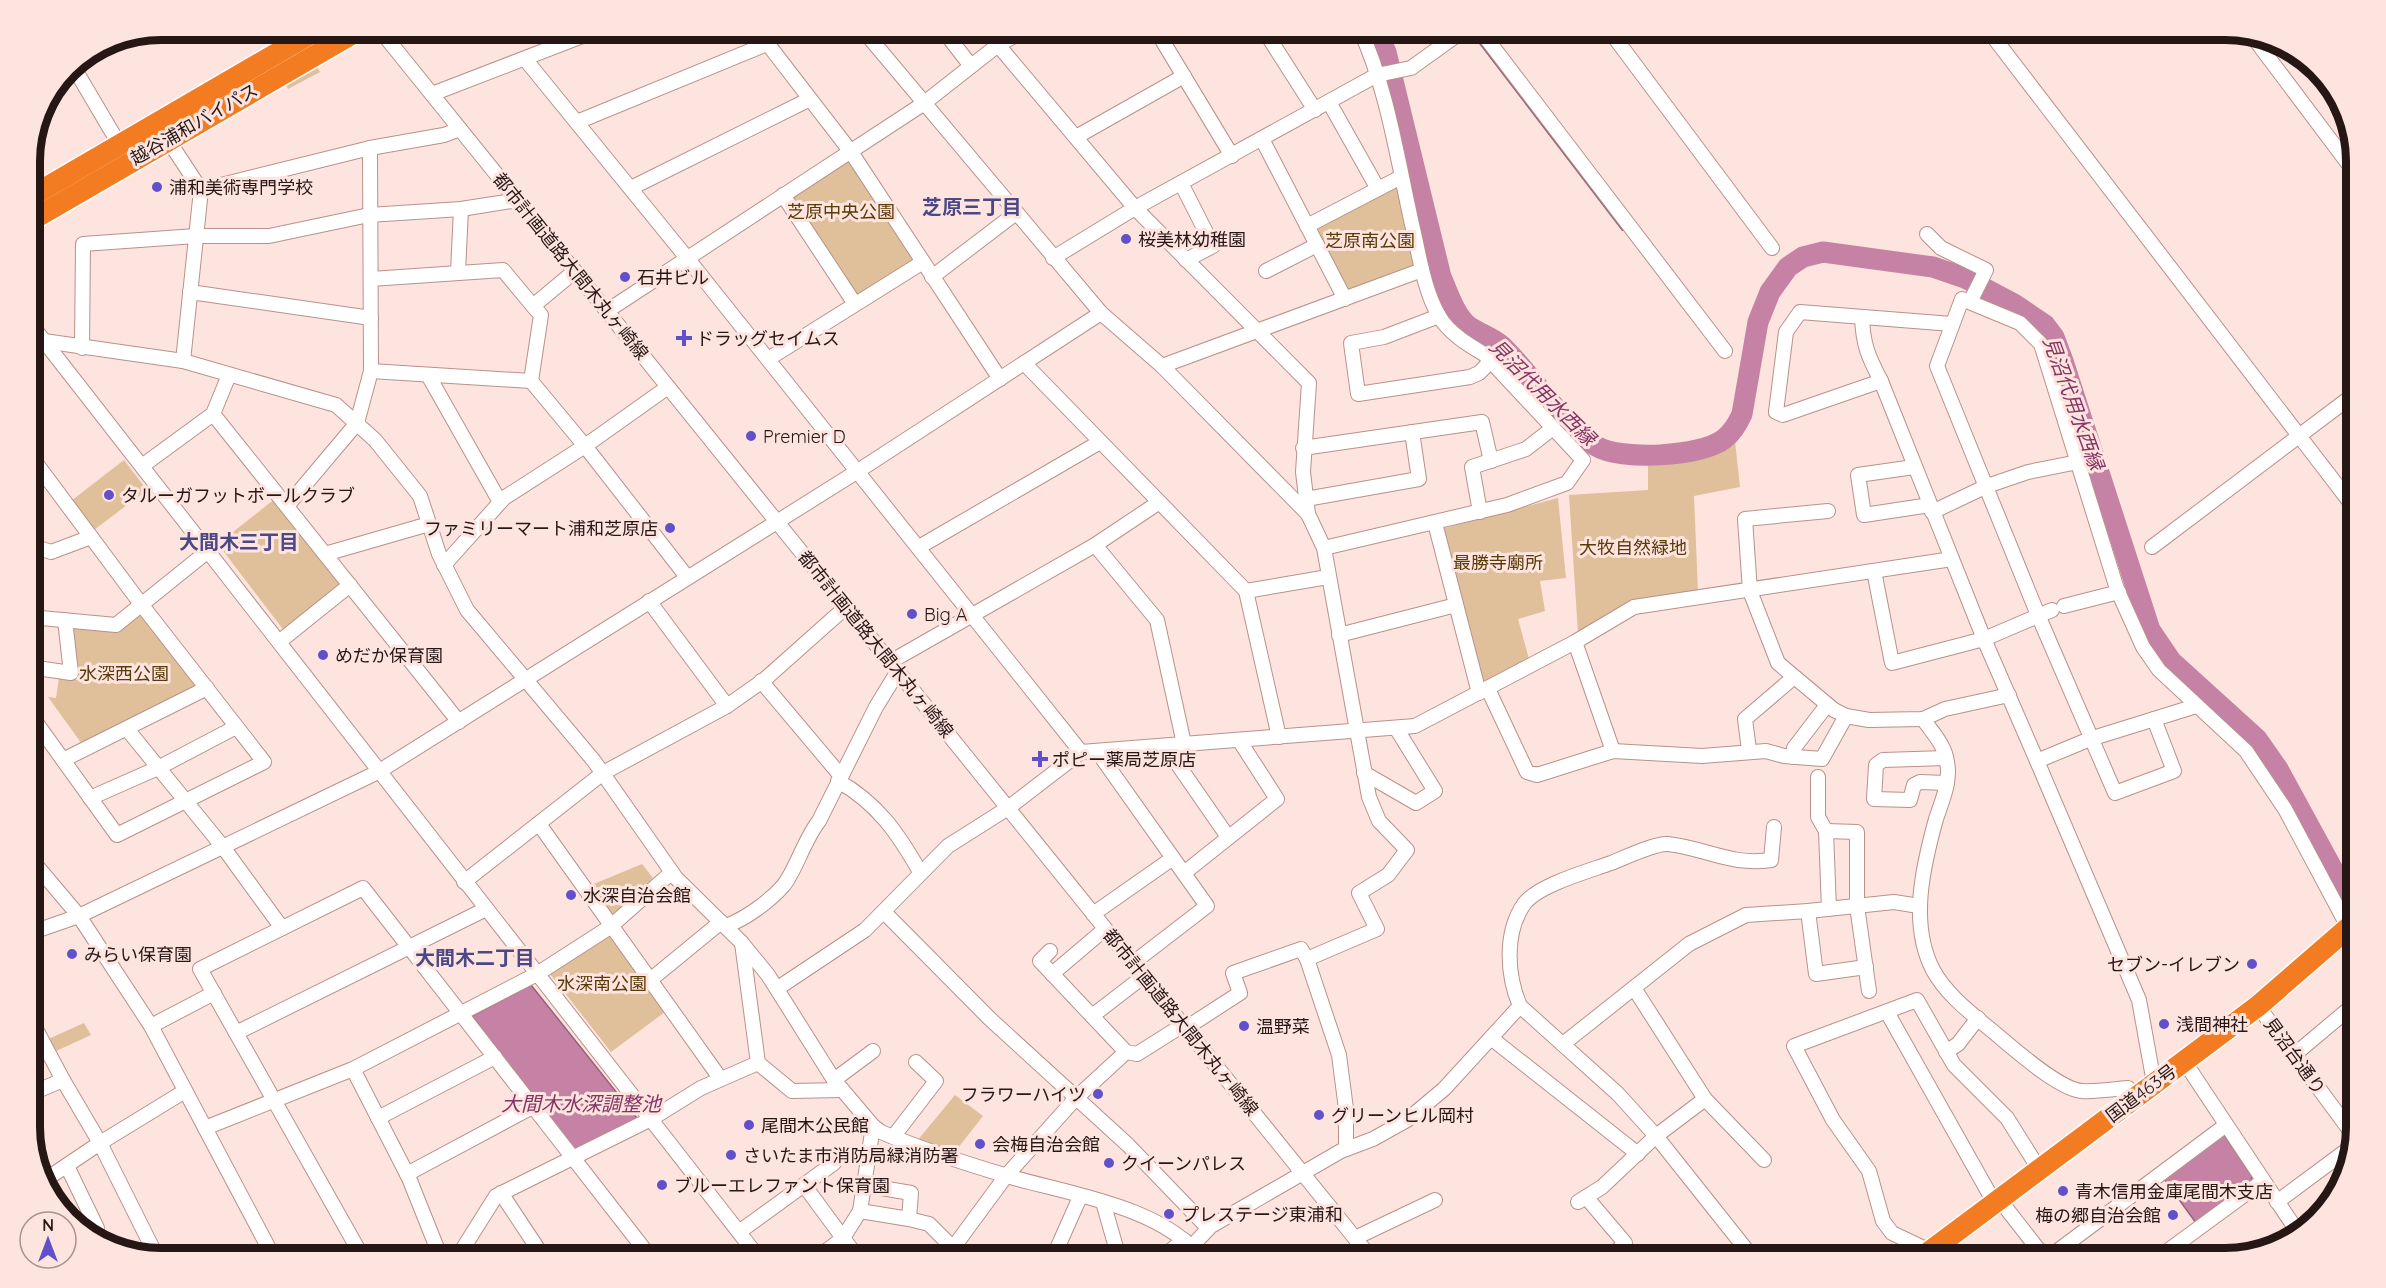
<svg xmlns="http://www.w3.org/2000/svg" width="2386" height="1288" font-family="Quicksand,'Noto Sans JP',sans-serif">
  <style>
    .green { fill: #dfc09b }
    .water { fill: #c682a5; stroke: #96627a; stroke-width: 1.5 }
    .lines { fill: none; stroke-linecap: round; stroke-linejoin: round }
    .stream { stroke: #96627a; stroke-width: 4 }
    .river { stroke: #c682a5; stroke-width: 21 }
    .minor-casing { stroke: #b9918a; stroke-width: 16 }
    .highway-casing { stroke: #fff; stroke-width: 24 }
    .minor { stroke: #fff; stroke-width: 14 }
    .highway { stroke: #f37c23; stroke-width: 21 }
    .poi-dot { fill: #6051ca; stroke: #fee4df; stroke-width: 2 }
    .labels { text-anchor: middle; dominant-baseline: central; stroke-width: 6; stroke-linejoin: round; paint-order: stroke }
    .street-label { font-size: 18px; fill: #261715; stroke: #fee4df }
    .poi-label { font-size: 18px; fill: #261715; stroke: #fee4df; text-anchor: start }
    .park-label { font-size: 18px; fill: #593a09; stroke: #fee4df }
    .neighbourhood-label { font-size: 20px; font-weight: bold; fill: #4b4886; stroke: #fee4df }
    .water-label { font-size: 20px; font-style: italic; fill: #853463; stroke: #fee4df }
    .rim { fill: none; stroke: #261715; stroke-width: 8 }
  </style>
  <rect width="100%" height="100%" fill="#fee4df"/>
  <!-- green -->
  <g class="green">
    <path d="M315,63l5,9 -32,17 -4,-8z"/>
    <path d="M844,161l7,1 62,94v4l-53,36 -5,-1 -63,-98z"/>
    <path d="M1398,183l18,78 -3,6 -61,24 -7,-3 -31,-60z"/>
    <path d="M1735,441l5,46 -46,9 4,96 -120,41 -9,-138 79,-5v-28l45,-4z"/>
    <path d="M124,460l23,30 -53,40 -23,-29z"/>
    <path d="M276,498l67,87 -58,47 -67,-88z"/>
    <path d="M1558,498l8,80 -26,3 5,30 -27,8 11,40 -47,25 -40,-155z"/>
    <path d="M138,615l7,1 52,68 -2,5 -113,55 -34,-47 8,1 3,-20 20,2 -7,-55 40,4z"/>
    <path d="M642,864l11,14 -40,38 -4,-1 -20,-29z"/>
    <path d="M606,934l4,1 55,77 -54,40 -61,-78z"/>
    <path d="M84,1023l7,12 -37,17 -8,-12z"/>
    <path d="M955,1095l28,21 -29,37 -37,-12z"/>
  </g>
  <!-- water -->
  <g class="water">
    <path d="M531,985l106,133 -62,34 -103,-136z"/>
    <path d="M2220,1136h5l27,40 -1,6 -55,41 -32,-44z"/>
  </g>
  <g class="lines">
    <!-- stream -->
    <path class="stream" d="M1471,30l152,199"/>
    <!-- river -->
    <path class="river" d="M1376,30l10,22 55,225c7,15 13,36 26,48 10,8 25,12 35,21 29,27 61,80 94,100 24,15 105,11 128,-7 8,-6 14,-16 18,-25l16,-92 12,-30 18,-25 15,-10 20,-5 110,15 32,11 49,26 31,21 9,12 9,24 87,269 21,31 86,78 21,30 78,143"/>
    <!-- minor casing -->
    <g class="minor-casing">
      <g id="minor">
        <path d="M380,30l991,1228"/>
        <path d="M757,30l94,122 149,227"/>
        <path d="M863,30l238,283 61,53 146,148"/>
        <path d="M943,30l28,36"/>
        <path d="M1156,30l76,126"/>
        <path d="M1264,30l51,80"/>
        <path d="M1480,30l245,321"/>
        <path d="M1609,30l163,218"/>
        <path d="M1988,30l368,480"/>
        <path d="M2253,37l103,137"/>
        <path d="M998,45l137,163 174,175 -6,89 5,42 16,34 45,249 10,24 28,29 -19,25 -29,18 18,36 -70,30"/>
        <path d="M525,59l162,199 394,494"/>
        <path d="M73,66l46,78"/>
        <path d="M432,94l166,-64"/>
        <path d="M1329,102l49,87"/>
        <path d="M577,122l192,-79"/>
        <path d="M1076,137l108,-61"/>
        <path d="M1262,139l83,160"/>
        <path d="M168,140l33,50 169,-42 74,-13 16,-6"/>
        <path d="M1181,183l32,63 -27,14"/>
        <path d="M631,188l179,-89"/>
        <path d="M783,195l72,109"/>
        <path d="M1307,226l94,-49"/>
        <path d="M1927,234l14,14 45,22 -15,30"/>
        <path d="M1053,258l82,-50 242,-133 34,-7 53,-38"/>
        <path d="M1266,271l51,-26"/>
        <path d="M458,272l3,-63"/>
        <path d="M932,277l84,-64"/>
        <path d="M371,279l132,-9 30,36"/>
        <path d="M190,292l181,26"/>
        <path d="M607,311l316,-207 75,-59 27,-15"/>
        <path d="M1439,316l-55,21 -33,6 7,51 112,-17 9,-4 12,-12"/>
        <path d="M1862,317c1,28 6,39 19,64l103,258 53,122 53,-22 106,-33"/>
        <path d="M30,323l729,935"/>
        <path d="M30,339l153,22 153,44 39,35 45,56 19,58 28,56 127,151 82,117 65,64 27,33 66,105 39,46 8,6c42,18 86,32 130,45 58,17 152,30 190,81"/>
        <path d="M82,348l1,-104 113,-8h73l100,-21 92,-6 57,-9"/>
        <path d="M768,359l155,-97"/>
        <path d="M183,361l18,-171"/>
        <path d="M1024,363l222,228 33,146"/>
        <path d="M1162,366l260,-96"/>
        <path d="M371,371l160,10 10,-66 -8,-9 42,-35"/>
        <path d="M428,375l72,127"/>
        <path d="M531,381l54,65 102,131"/>
        <path d="M1881,381l-98,34 -7,-3 10,-80 14,-20 152,12"/>
        <path d="M213,414l246,308"/>
        <path d="M1303,448l179,-26 9,39"/>
        <path d="M30,455l111,149 123,158 -147,73 -87,-121"/>
        <path d="M142,466l71,-52 16,-39"/>
        <path d="M1914,467l-56,8 6,40 66,-10"/>
        <path d="M1306,499l113,-20 -7,-47"/>
        <path d="M287,506l70,-83 14,-52 -1,-223"/>
        <path d="M1828,511l-83,8 5,72 28,72 56,47 12,6 23,4 54,-1 22,-10 64,-14"/>
        <path d="M1480,512l-8,-45 54,-18 27,-21"/>
        <path d="M1932,512l55,-26 41,-14 50,-10"/>
        <path d="M1435,523l44,170"/>
        <path d="M30,545l21,7 40,-15"/>
        <path d="M1095,545l62,75 27,124"/>
        <path d="M919,547l181,-105"/>
        <path d="M2152,547l204,-154"/>
        <path d="M1324,548l183,-43 60,-22 16,-23 -99,-106c-17,-10 -35,-21 -45,-38 -14,-24 -19,-56 -25,-83 -15,-64 -26,-144 -54,-203"/>
        <path d="M325,554l104,-30"/>
        <path d="M444,565l60,-67 81,-52 83,-59"/>
        <path d="M1874,571l18,92 92,-24 68,-29"/>
        <path d="M1246,591l82,-14"/>
        <path d="M649,601l78,105"/>
        <path d="M2064,606l55,-14"/>
        <path d="M30,617l86,8 92,-74"/>
        <path d="M1339,635l117,-30"/>
        <path d="M279,642l71,-57"/>
        <path d="M1575,642l38,109"/>
        <path d="M890,662l205,-117 63,-42"/>
        <path d="M30,667l41,6 -6,-53"/>
        <path d="M761,681l80,95"/>
        <path d="M1488,689l39,83 10,3 76,-24 89,5 64,-5 18,5 38,3 24,-43"/>
        <path d="M1923,719c9,13 22,26 24,43 4,19 -5,39 -11,57 -13,47 -27,105 -3,151 15,28 46,49 70,70 17,14 58,50 79,51 15,1 31,-2 46,-3l9,7"/>
        <path d="M2154,719l20,52 -59,22 -77,-178 -101,-249 25,-67 58,24 21,21 76,245 26,58 16,23 87,81 39,58 71,133"/>
        <path d="M127,729l96,118 59,81"/>
        <path d="M1165,746l63,91"/>
        <path d="M1749,750l-4,-31 48,-41"/>
        <path d="M1097,751l110,155 -74,57"/>
        <path d="M1793,757l1,-9 33,-43"/>
        <path d="M1946,758l-63,2 -7,5 -2,34 36,1 4,-15 6,-3 27,1"/>
        <path d="M63,760l144,-72"/>
        <path d="M2037,761l102,239 15,83"/>
        <path d="M1364,773l52,30 19,-12 -39,-63"/>
        <path d="M1818,777v40l8,14 3,78"/>
        <path d="M838,781c39,22 60,52 82,91"/>
        <path d="M90,798l68,-30 78,-41"/>
        <path d="M539,824l181,254"/>
        <path d="M1826,831l31,1v74l12,85"/>
        <path d="M30,858l49,58 72,110 123,232"/>
        <path d="M1184,873l93,-74 -38,-59"/>
        <path d="M464,882l139,-109 124,-67 37,-26 82,-73"/>
        <path d="M1808,911l8,63 50,-7"/>
        <path d="M884,912l105,106 139,127 80,83"/>
        <path d="M1093,914l80,-56"/>
        <path d="M726,926c19,-7 43,-24 57,-40 12,-14 21,-46 36,-65l57,-114 22,-36"/>
        <path d="M30,933l49,-17 299,-144 480,-301 243,-158"/>
        <path d="M742,943l16,120 34,28 49,-1"/>
        <path d="M1050,951l-10,10 86,91 11,2 46,-29"/>
        <path d="M1052,974l53,-45"/>
        <path d="M649,981l72,-59"/>
        <path d="M778,988l87,-58 83,-84 60,-38 73,-56 334,-26 160,-84 59,-35 318,-48"/>
        <path d="M1634,988l71,111 59,61"/>
        <path d="M2258,1006l96,130"/>
        <path d="M1887,1012l103,183 9,4 46,59"/>
        <path d="M1092,1016l52,-40"/>
        <path d="M30,1018l33,62 -33,14"/>
        <path d="M151,1026l63,-33"/>
        <path d="M1186,1028l54,-35 -7,-20 68,-24 6,10 32,96 7,54v40"/>
        <path d="M236,1033l250,-124"/>
        <path d="M1491,1038l147,116"/>
        <path d="M1563,1044l126,-100 57,-29 62,-4 86,-9 25,4"/>
        <path d="M1946,1052l12,-8 20,-26"/>
        <path d="M2294,1055l62,-52"/>
        <path d="M2184,1061l115,173"/>
        <path d="M353,1069l56,109 32,80"/>
        <path d="M63,1080l37,63 57,114"/>
        <path d="M834,1080l39,-29"/>
        <path d="M378,1118l117,-61"/>
        <path d="M873,1126l-9,59 47,8 -2,26 20,5 24,24 53,-72 70,-78 50,-46"/>
        <path d="M205,1128l148,-59 184,-95 73,-47 62,-55"/>
        <path d="M893,1137l43,-56 -20,-19"/>
        <path d="M67,1166l30,62 -8,4"/>
        <path d="M407,1174l127,-68"/>
        <path d="M45,1180l55,-37 85,-52"/>
        <path d="M804,1185l39,53 17,-27 4,-26"/>
        <path d="M501,1193l43,65"/>
        <path d="M1586,1197l39,46 -15,15"/>
        <path d="M1103,1202l16,56"/>
        <path d="M1578,1202l24,-15 54,-51 49,-37"/>
        <path d="M2277,1202l74,-55"/>
        <path d="M860,1211l49,8"/>
        <path d="M739,1232l95,-69"/>
        <path d="M1355,1238l80,-38"/>
        <path d="M1192,1246l19,-20 130,-75 32,-12 34,-19 37,-31 76,-83"/>
        <path d="M1930,1251l-38,-18 -9,-12 -14,-50 -36,-51 -39,-74 123,-46 37,65 53,53 32,51"/>
        <path d="M363,1258l-163,-289 163,-81 288,370"/>
        <path d="M457,1258l39,-62 155,-77 50,-31 57,-25"/>
        <path d="M817,1258l26,-20 15,20"/>
        <path d="M946,1258l7,-10 6,10"/>
        <path d="M1045,1258l11,-7 24,-54"/>
        <path d="M1161,1258l23,-18"/>
        <path d="M1753,1258l-97,-122 -38,-42 -98,-88c-13,-30 -16,-73 4,-102 14,-19 65,-33 87,-41 13,-5 44,-20 57,-19 37,4 63,22 103,16l3,-33"/>
        <path d="M2048,1258l178,-133"/>
        <path d="M2158,1258l105,-77"/>
      </g>
    </g>
    <!-- highway casing -->
    <g class="highway-casing">
      <g id="highway">
        <path d="M30,197l287,-167"/>
        <path d="M30,221l329,-191"/>
        <path d="M1921,1258l337,-252 98,-85"/>
      </g>
    </g>
    <!-- minor -->
    <use href="#minor" class="minor"/>
    <!-- highway -->
    <use href="#highway" class="highway"/>
  </g>
  <!-- markers -->
  <g class="poi-dot">
    <circle cx="157" cy="187" r="6"/>
    <circle cx="1126" cy="239" r="6"/>
    <circle cx="625" cy="277" r="6"/>
    <path d="M681 329h6v6h6v6h-6v6h-6v-6h-6v-6h6z"/>
    <circle cx="751" cy="436" r="6"/>
    <circle cx="109" cy="495" r="6"/>
    <circle cx="670" cy="528" r="6"/>
    <circle cx="912" cy="614" r="6"/>
    <circle cx="323" cy="655" r="6"/>
    <path d="M1037 750h6v6h6v6h-6v6h-6v-6h-6v-6h6z"/>
    <circle cx="571" cy="895" r="6"/>
    <circle cx="72" cy="954" r="6"/>
    <circle cx="2252" cy="964" r="6"/>
    <circle cx="2164" cy="1024" r="6"/>
    <circle cx="1244" cy="1026" r="6"/>
    <circle cx="1098" cy="1094" r="6"/>
    <circle cx="1319" cy="1115" r="6"/>
    <circle cx="749" cy="1125" r="6"/>
    <circle cx="980" cy="1144" r="6"/>
    <circle cx="731" cy="1155" r="6"/>
    <circle cx="1109" cy="1163" r="6"/>
    <circle cx="662" cy="1185" r="6"/>
    <circle cx="2063" cy="1191" r="6"/>
    <circle cx="1169" cy="1214" r="6"/>
    <circle cx="2173" cy="1215" r="6"/>
  </g>
  <g class="labels">
    <!-- street labels -->
    <g class="street-label">
      <text transform="translate(194 124) rotate(-30)">越谷浦和バイパス</text>
      <text transform="translate(571 266) rotate(51)">都市計画道路大間木丸ヶ崎線</text>
      <text transform="translate(876 644) rotate(51)">都市計画道路大間木丸ヶ崎線</text>
      <text transform="translate(1181 1022) rotate(51)">都市計画道路大間木丸ヶ崎線</text>
      <text transform="translate(2295 1056) rotate(54)">見沼台通り</text>
      <text transform="translate(2141 1093) rotate(-37)">国道463号</text>
    </g>
    <!-- poi labels -->
    <g class="poi-label">
      <text x="169" y="187">浦和美術専門学校</text>
      <text x="1138" y="239">桜美林幼稚園</text>
      <text x="637" y="277">石井ビル</text>
      <text x="696" y="338">ドラッグセイムス</text>
      <text x="763" y="436">Premier D</text>
      <text x="121" y="495">タルーガフットボールクラブ</text>
      <text x="658" y="528" text-anchor="end">ファミリーマート浦和芝原店</text>
      <text x="924" y="614">Big A</text>
      <text x="335" y="655">めだか保育園</text>
      <text x="1052" y="759">ポピー薬局芝原店</text>
      <text x="583" y="895">水深自治会館</text>
      <text x="84" y="954">みらい保育園</text>
      <text x="2240" y="964" text-anchor="end">セブン-イレブン</text>
      <text x="2176" y="1024">浅間神社</text>
      <text x="1256" y="1026">温野菜</text>
      <text x="1086" y="1094" text-anchor="end">フラワーハイツ</text>
      <text x="1331" y="1115">グリーンヒル岡村</text>
      <text x="761" y="1125">尾間木公民館</text>
      <text x="992" y="1144">会梅自治会館</text>
      <text x="743" y="1155">さいたま市消防局緑消防署</text>
      <text x="1121" y="1163">クイーンパレス</text>
      <text x="674" y="1185">ブルーエレファント保育園</text>
      <text x="2075" y="1191">青木信用金庫尾間木支店</text>
      <text x="1181" y="1214">プレステージ東浦和</text>
      <text x="2161" y="1215" text-anchor="end">梅の郷自治会館</text>
    </g>
    <!-- park labels -->
    <g class="park-label">
      <text x="841" y="211">芝原中央公園</text>
      <text x="1370" y="240">芝原南公園</text>
      <text x="1633" y="547">大牧自然緑地</text>
      <text x="1498" y="562">最勝寺廟所</text>
      <text x="124" y="673">水深西公園</text>
      <text x="602" y="983">水深南公園</text>
    </g>
    <!-- neighbourhood labels -->
    <g class="neighbourhood-label">
      <text x="972" y="206">芝原三丁目</text>
      <text x="239" y="541">大間木三丁目</text>
      <text x="475" y="957">大間木二丁目</text>
    </g>
    <!-- water labels -->
    <g class="water-label">
      <text transform="translate(1543 392) rotate(45)">見沼代用水西縁</text>
      <text transform="translate(2074 403) rotate(70)">見沼代用水西縁</text>
      <text x="581" y="1103">大間木水深調整池</text>
    </g>
  </g>
  <!-- crop -->
  <path d="M0 0H2386V1288H0ZM161 40H2225A121 121 0 0 1 2346 161V1127A121 121 0 0 1 2225 1248H161A121 121 0 0 1 40 1127V161A121 121 0 0 1 161 40Z" fill="#fee4df" fill-rule="evenodd"/>
  <path class="rim" d="M161 40H2225A121 121 0 0 1 2346 161V1127A121 121 0 0 1 2225 1248H161A121 121 0 0 1 40 1127V161A121 121 0 0 1 161 40Z"/>
  <!-- north arrow -->
  <g transform="translate(48 1240)"><circle r="28" fill="#fee4df" stroke="#a8928e" stroke-width="1.5"/>
  <path d="M0-4.5L10 22L0 15L-10 22Z" fill="#6051ca"/>
  <text y="-9" font-size="16" font-weight="bold" text-anchor="middle" fill="#261715">N</text>
  </g>
</svg>
